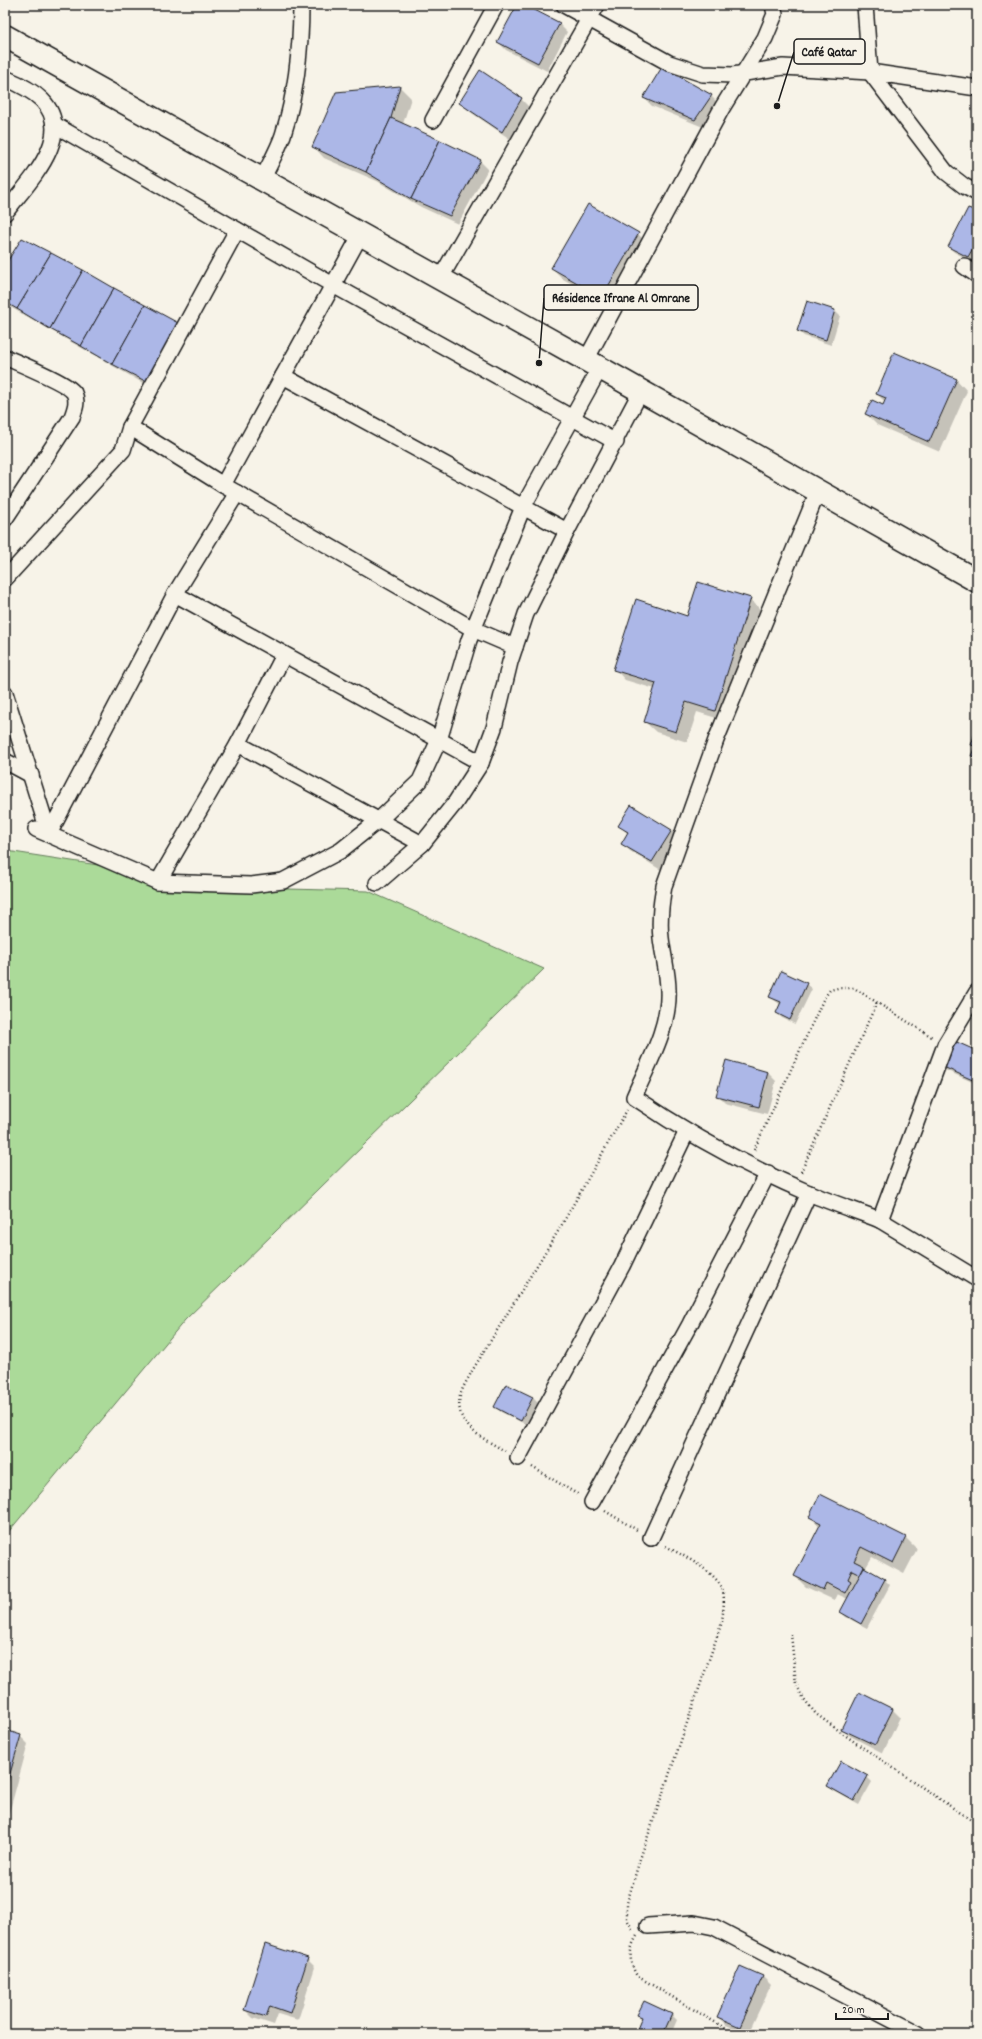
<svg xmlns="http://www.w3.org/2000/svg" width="982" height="2039" font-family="Dekko,sans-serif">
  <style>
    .green { fill: #abda99; stroke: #647b5a }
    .shadow { fill: #0003 }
    .building { fill: #acb7e7; stroke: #1c1c1c }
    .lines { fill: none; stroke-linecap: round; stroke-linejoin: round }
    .street-casing { stroke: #1c1c1c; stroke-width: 18 }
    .highway-casing { stroke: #1c1c1c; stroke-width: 25 }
    .path { stroke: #1c1c1c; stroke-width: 2.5; stroke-dasharray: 1 3; stroke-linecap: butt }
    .street { stroke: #f7f3e8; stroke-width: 15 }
    .highway { stroke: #f7f3e8; stroke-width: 22 }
    .leader { fill: none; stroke: #1c1c1c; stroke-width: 1.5 }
    .callout-dot { fill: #1c1c1c; stroke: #f7f3e8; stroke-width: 1.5 }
    .callout { fill: #f7f3e8; stroke: #1c1c1c; stroke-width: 1.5 }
    .callout-label { font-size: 13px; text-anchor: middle; font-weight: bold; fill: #1c1c1c }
  </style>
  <rect width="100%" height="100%" fill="#f7f3e8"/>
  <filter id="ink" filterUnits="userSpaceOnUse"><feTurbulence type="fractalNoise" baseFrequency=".025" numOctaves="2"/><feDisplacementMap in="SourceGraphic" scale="8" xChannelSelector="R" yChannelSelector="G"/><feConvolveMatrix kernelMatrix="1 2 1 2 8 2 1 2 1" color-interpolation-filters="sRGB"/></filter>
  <g filter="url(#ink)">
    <!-- green -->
    <path class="green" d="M7,851l240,37 121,3 176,78 -359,351 -180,216v-683z"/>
    <!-- shadow -->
    <g class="shadow">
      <path d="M518,5h4l37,19 8,8 -20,39 -41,-21 -8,-8z"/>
      <path d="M400,87l11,11 -8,26 77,37 8,8 -30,55 -37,-17 -44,-26 -53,-23 -10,-11 23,-54z"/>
      <path d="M711,96l8,8 -16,23 -51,-21 -8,-8z"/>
      <path d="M521,99l8,8 -19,32 -41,-28 -8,-8z"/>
      <path d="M977,212v43l-4,7 -19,-10 -5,-5z"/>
      <path d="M638,234l11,11 -36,62 -50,-28 -11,-11z"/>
      <path d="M5,267l174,58 -24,65 -150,-86z"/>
      <path d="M807,302l28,9 5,5 -9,29 -27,-9 -6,-5z"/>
      <path d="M895,353l62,27 10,11 -27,61 -63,-27 -11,-11 18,-8 1,-4 -8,-8z"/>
      <path d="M750,599l11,11 -35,111 -29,-9 -10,30 -31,-10 -11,-10 10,-33 -30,-9 -10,-11 73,-52z"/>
      <path d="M619,825l52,5 8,8 -18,32 -31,-19 -8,-8 6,-9z"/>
      <path d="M806,984l6,5 -17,35 -13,-6 -5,-5 4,-8 -11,-8z"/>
      <path d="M977,1052v32l-32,-14 -5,-5z"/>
      <path d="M768,1073l8,8 -9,33 -42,-11 -8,-8z"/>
      <path d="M533,1398l5,5 -11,22 -26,-13 -6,-5z"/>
      <path d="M820,1495l86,43 11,11 -13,25 -32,-17 -7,12 20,11 5,5 -23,43 -21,-11 -5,-5 7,-13 -11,-5 -3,6 -28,-13 -11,-11 25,-49 -10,-11z"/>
      <path d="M892,1709l8,8 -17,36 -33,-17 -8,-8z"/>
      <path d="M5,1731l15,5 8,8 -23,84z"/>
      <path d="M867,1777l5,5 -13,23 -25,-14 -5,-5z"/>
      <path d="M307,1959l8,8 -17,53 -20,-6 -4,11 -21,-7 -8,-8z"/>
      <path d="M763,1977l8,8 -23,49 -22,-9 -8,-8z"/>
      <path d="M644,2002l28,13 5,5 -6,14h-35l7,-15 -5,-4z"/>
    </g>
    <!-- building -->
    <g class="building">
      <path d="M517,5h8l35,18 -22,40 -41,-21z"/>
      <path d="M662,67l50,28 -17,25 -52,-22z"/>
      <path d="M480,70l42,28 -20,34 -43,-29z"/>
      <path d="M400,86l-9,32 -25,54 -54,-25 24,-55z"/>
      <path d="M391,118l49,22 -29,59 -45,-27z"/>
      <path d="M440,140l41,20 -31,56 -39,-17z"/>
      <path d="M588,204l51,29 -37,64 -51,-29z"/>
      <path d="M968,208l9,3v30l-9,16 -20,-10z"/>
      <path d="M22,238l29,15 -34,56 -12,-7v-37z"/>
      <path d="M51,253l32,17 -33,59 -33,-20z"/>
      <path d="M83,270l31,18 -33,58 -31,-17z"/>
      <path d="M114,288l31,17 -33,59 -31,-18z"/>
      <path d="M807,301l28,9 -9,30 -29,-9z"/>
      <path d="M145,305l35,19 -33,58 -35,-18z"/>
      <path d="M894,352l63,27 -28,63 -64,-28 7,-14 11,5 3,-7 -10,-4z"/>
      <path d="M698,582l53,16 -36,113 -29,-9 -10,30 -32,-10 12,-39 -43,-13 23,-71 51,17z"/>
      <path d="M977,727v30l-6,-1 4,-10 -4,-1z"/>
      <path d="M631,805l41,25 -20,32 -31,-18 7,-12 -10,-6z"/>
      <path d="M781,971l26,12 -17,37 -14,-7 5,-11 -12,-5z"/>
      <path d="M950,1039l27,12v31l-38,-17z"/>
      <path d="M726,1060l42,12 -9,35 -43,-11z"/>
      <path d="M506,1384l27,13 -12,24 -27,-14z"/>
      <path d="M820,1494l86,43 -13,26 -32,-16 -7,14 10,5 -4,8 -8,-4 -4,9 3,2 -6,12 -19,-10 -3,7 -29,-14 27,-53 -12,-6z"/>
      <path d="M864,1567l21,12 -24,45 -21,-12z"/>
      <path d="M859,1692l34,17 -18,36 -34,-16z"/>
      <path d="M5,1730l16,5 -16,56z"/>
      <path d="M841,1761l27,15 -14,25 -27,-15z"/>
      <path d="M265,1944l43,14 -18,55 -20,-7 -4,11 -22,-7z"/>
      <path d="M740,1966l23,10 -23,51 -23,-10z"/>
      <path d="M644,2001l28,13 -9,20h-28l7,-17 -5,-2z"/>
    </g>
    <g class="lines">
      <!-- street casing -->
      <g class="street-casing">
        <g id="street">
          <path d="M564,5l105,58 34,11 30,1 50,-8 87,5 107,16"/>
          <path d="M865,5l5,67 76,100 18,14 13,7"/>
          <path d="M5,78c12,5 27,12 37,22 35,36 -15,83 -37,113"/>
          <path d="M433,120l63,-115"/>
          <path d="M55,125l278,160 283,157"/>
          <path d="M262,180c7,-15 16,-30 21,-45 13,-41 18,-87 18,-130"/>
          <path d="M964,266l13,9"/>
          <path d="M440,279l157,-274"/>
          <path d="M5,357c13,6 63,26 69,36 4,8 1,16 -2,24l-67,102"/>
          <path d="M586,360l136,-252 43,-70 10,-24 -2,-9"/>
          <path d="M283,376l284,155"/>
          <path d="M130,427l93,58 250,144 42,18"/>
          <path d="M223,485l138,-251"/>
          <path d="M818,491l-102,249 -52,146c-3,17 -5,35 -3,52 2,17 7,35 7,52 2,37 -20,74 -34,107 53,36 116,71 175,96 23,10 48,18 71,27"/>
          <path d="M5,579l118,-129 7,-23 107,-197"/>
          <path d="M175,594l306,169"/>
          <path d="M5,693l44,141"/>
          <path d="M238,744l184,100"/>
          <path d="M5,761l26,14"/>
          <path d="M36,829l122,53 93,3 32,-4 57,-30 39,-31 41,-39 19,-41 30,-100 54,-133 77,-139"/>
          <path d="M49,834l126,-240 62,-101"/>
          <path d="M158,882l80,-138 46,-89"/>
          <path d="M377,883l45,-39 33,-41 26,-40 13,-35 16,-66 16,-48 41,-83 74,-140"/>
          <path d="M977,992l-32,53 -65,175 97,59"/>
          <path d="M518,1458l104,-192 65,-135"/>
          <path d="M592,1502l98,-178 78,-151"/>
          <path d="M651,1538l158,-345"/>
          <path d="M648,1926l46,-3 20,4 205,107"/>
        </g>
      </g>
      <!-- highway casing -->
      <g class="highway-casing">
        <path id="highway" d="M5,36l581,324 391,221"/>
      </g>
      <!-- path -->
      <g class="path">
        <path d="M754,1150l70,-152 6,-8 8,-2h16l78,49"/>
        <path d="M801,1172l76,-170"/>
        <path d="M505,1451c-22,-13 -51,-25 -45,-55 2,-8 8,-17 12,-25l88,-143 67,-118"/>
        <path d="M532,1467l47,28"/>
        <path d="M605,1511l32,19"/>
        <path d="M791,1634l5,50 8,15 12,15 40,29 121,81"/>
        <path d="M632,1929l-5,-10v-16l13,-44 82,-237c1,-11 3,-21 1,-31 -6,-20 -42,-36 -59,-46"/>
        <path d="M637,1936c-9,14 -8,26 0,40l98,58"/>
      </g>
      <!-- street -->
      <use href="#street" class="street"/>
      <!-- highway -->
      <use href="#highway" class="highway"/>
    </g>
  </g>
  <!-- callouts -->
  <path class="leader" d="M777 106L794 52M539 363L544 298"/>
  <g class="callout-dot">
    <circle cx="777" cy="106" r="4"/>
    <circle cx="539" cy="363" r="4"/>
  </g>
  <g class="callout">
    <rect x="794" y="39" width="71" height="25" rx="4"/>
    <rect x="544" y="285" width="154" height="25" rx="4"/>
  </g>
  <g class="callout-label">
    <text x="829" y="56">Café Qatar</text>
    <text x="621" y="302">Résidence Ifrane Al Omrane</text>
  </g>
  <!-- margin -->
  <rect width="982" height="2039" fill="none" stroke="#f7f3e8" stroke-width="20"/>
  <rect x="10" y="10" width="962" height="2019" fill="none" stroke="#1c1c1c" stroke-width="1.5" filter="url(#ink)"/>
  <!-- scale -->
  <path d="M836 2013v6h52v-6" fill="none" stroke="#1c1c1c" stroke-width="2"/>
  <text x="842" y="2013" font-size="12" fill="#1c1c1c" stroke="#f7f3e8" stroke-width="3" paint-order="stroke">20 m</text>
</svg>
